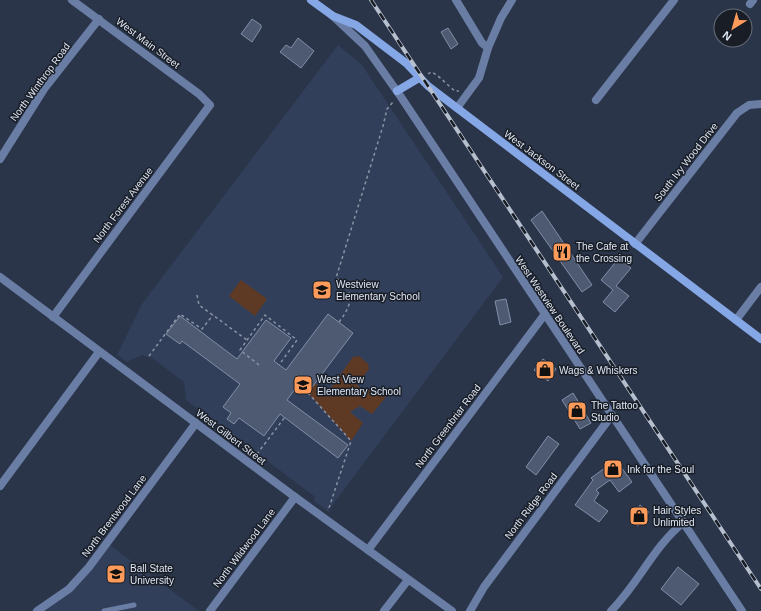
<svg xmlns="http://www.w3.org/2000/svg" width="761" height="611" font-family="Arial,sans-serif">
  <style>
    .built { fill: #323f5a }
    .green { fill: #5e3a24 }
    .building { fill: #4e5a71; stroke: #818ea7 }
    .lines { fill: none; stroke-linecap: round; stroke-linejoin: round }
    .path { stroke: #8a93a4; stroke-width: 1.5; stroke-dasharray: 3 3; stroke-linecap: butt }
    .lane { stroke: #6a7ea5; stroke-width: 5 }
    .street { stroke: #6a7ea5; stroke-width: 8 }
    .secondary { stroke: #86a7e5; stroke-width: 8 }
    .rail-casing { stroke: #b6bfcd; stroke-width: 4 }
    .rail { stroke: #181d26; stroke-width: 2.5; stroke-dasharray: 8; stroke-linecap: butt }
    .labels { text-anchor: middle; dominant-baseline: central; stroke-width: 3; stroke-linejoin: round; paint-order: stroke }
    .street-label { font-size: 10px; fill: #e0e8f5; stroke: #181d26 }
    .poi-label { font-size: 10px; fill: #e0e8f5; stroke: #181d26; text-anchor: start }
  </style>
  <rect width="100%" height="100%" fill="#2a354a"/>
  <!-- built -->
  <g class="built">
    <path d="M338,45l24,20 141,212 -175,234 -13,-9 -1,-6 -128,-96 -2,-18 -32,-24 -10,-3 -15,7 -10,-7 25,-51z"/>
    <path d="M107,543l92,68h-162l18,-11z"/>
  </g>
  <!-- green -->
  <g class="green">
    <path d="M241,280l26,19 -12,17 -26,-20z"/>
    <path d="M359,356l9,8 1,5 -12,16 5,4 16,2 8,6 -14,17 -12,-8 -10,6 13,11 -12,18 -41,-46v-5l5,-7 12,10 26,-36z"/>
  </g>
  <!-- building -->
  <g class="building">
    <path d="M252,19l9,6v3l-9,14 -11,-8z"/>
    <path d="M448,28l10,16 -7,5 -10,-17z"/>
    <path d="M298,38l16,13 -13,17 -21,-16 6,-7 5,3z"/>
    <path d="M542,211l50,74 -10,7 -51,-72z"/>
    <path d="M619,258l12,10 -15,18 13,10 -14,16 -12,-10 10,-12 -12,-10z"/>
    <path d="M506,299l5,23 -11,3 -5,-24z"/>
    <path d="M328,314l25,19 -43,57 -10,-8 -13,18 61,45 -10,13 -58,-44 -16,22 -25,-18 -5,6 -7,-5 4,-6 -8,-6 17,-23 -58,-43 -2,3 -14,-10 14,-18 57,43 29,-39 25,18 -17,23 12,9z"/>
    <path d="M543,359l13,10 -8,12 -14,-11z"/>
    <path d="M573,393l18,30 -11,6 -18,-29z"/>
    <path d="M548,436l11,8 -23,31 -10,-8z"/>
    <path d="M616,460l16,22 -13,10 -9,-12 -14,10 3,3 -5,8 14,10 -9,11 -24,-17 18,-25 -2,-2z"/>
    <path d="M640,505l9,7 -11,14 -8,-6z"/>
    <path d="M678,567l21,17 -18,21 -20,-16z"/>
  </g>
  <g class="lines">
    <!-- path -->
    <g class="path">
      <path d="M428,74l3,-2c7,2 17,14 24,19h4"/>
      <path d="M197,295l2,10 48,35"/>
      <path d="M339,322c13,-17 17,-30 -3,-44l47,-152 4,-17 6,-7"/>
      <path d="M149,356l31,-42 22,15 11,-14"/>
      <path d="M259,365l-19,-15 25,-35 32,25 -18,25"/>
      <path d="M298,386l12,9 41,46 -23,70"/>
      <path d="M257,454l28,-37"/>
    </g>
    <!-- lane -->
    <path class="lane" d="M104,611l30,-6"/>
    <!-- street -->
    <g class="street">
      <path d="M456,0l26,43 6,5"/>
      <path d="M750,4l3,-4"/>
      <path d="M333,16l32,30 36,51 341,514"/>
      <path d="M596,100l78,-100"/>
      <path d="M457,108l22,-30 9,-30 13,-30 11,-18"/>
      <path d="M0,159l44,-70 55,-70"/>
      <path d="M635,244l102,-131 12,-8 12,-1"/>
      <path d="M0,277l295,220 157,114"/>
      <path d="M53,317l157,-212 -11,-11 -127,-94"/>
      <path d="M736,320l25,-33"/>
      <path d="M0,486l99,-134"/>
      <path d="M368,550l177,-236"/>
      <path d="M37,611l32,-22 20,-22 107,-144"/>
      <path d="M210,611l85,-114"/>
      <path d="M384,611l24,-31"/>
      <path d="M470,611l14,-24 128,-172"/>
      <path d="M611,611c28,-28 42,-64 73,-89"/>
    </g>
    <!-- secondary -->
    <g class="secondary">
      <path d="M311,0l22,16 23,9 50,38 22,23 333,253"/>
      <path d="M397,91l22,-13"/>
    </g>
    <!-- rail casing -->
    <g class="rail-casing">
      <path id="rail" d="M371,0l390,589"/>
    </g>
    <!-- rail -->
    <use href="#rail" class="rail"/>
  </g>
  <!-- icons -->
  <defs>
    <g id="restaurant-square" transform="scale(1)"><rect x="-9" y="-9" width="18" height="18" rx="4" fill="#ff9b5a" stroke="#181d26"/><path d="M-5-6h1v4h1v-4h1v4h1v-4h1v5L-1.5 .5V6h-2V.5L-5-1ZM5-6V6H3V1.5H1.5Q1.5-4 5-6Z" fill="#111"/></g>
    <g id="school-square" transform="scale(1)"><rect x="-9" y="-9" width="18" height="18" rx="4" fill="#ff9b5a" stroke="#181d26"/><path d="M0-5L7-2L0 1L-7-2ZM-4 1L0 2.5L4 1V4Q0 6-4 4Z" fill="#111"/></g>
    <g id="shop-square" transform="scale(1)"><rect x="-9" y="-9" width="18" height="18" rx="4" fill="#ff9b5a" stroke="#181d26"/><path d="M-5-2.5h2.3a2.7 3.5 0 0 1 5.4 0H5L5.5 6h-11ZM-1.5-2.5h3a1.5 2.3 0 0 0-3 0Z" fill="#111"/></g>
    <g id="university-square" transform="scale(1)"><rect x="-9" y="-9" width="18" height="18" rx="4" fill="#ff9b5a" stroke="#181d26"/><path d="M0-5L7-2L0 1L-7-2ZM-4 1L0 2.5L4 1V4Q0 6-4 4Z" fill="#111"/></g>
  </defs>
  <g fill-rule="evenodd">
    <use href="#restaurant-square" x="562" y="252"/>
    <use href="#school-square" x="322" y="290"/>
    <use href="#shop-square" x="545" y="370"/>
    <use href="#school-square" x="303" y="385"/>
    <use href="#shop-square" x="577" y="411"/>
    <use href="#shop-square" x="613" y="469"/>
    <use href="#shop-square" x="639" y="516"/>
    <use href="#university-square" x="116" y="574"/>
  </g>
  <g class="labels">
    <!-- street labels -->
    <g class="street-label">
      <text transform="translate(148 43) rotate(37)">West Main Street</text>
      <text transform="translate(40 82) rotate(-54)">North Winthrop Road</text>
      <text transform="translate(542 160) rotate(37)">West Jackson Street</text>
      <text transform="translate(686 162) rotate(-52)">South Ivy Wood Drive</text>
      <text transform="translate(123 205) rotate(-53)">North Forest Avenue</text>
      <text transform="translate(550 305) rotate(56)">West Westview Boulevard</text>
      <text transform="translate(448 426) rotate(-53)">North Greenbriar Road</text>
      <text transform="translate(231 437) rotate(37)">West Gilbert Street</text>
      <text transform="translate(531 506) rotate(-53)">North Ridge Road</text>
      <text transform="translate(114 516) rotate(-53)">North Brentwood Lane</text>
      <text transform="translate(244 548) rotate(-53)">North Wildwood Lane</text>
    </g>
    <!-- poi labels -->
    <g class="poi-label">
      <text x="576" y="246">The Cafe at<tspan x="576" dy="12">the Crossing</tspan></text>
      <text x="336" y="284">Westview<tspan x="336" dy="12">Elementary School</tspan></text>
      <text x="559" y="370">Wags &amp; Whiskers</text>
      <text x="317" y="379">West View<tspan x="317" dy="12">Elementary School</tspan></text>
      <text x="591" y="405">The Tattoo<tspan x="591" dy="12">Studio</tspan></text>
      <text x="627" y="469">Ink for the Soul</text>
      <text x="653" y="510">Hair Styles<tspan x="653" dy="12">Unlimited</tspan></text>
      <text x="130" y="568">Ball State<tspan x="130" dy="12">University</tspan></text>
    </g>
  </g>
  <!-- north arrow -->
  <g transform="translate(733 28) rotate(217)"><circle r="19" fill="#181d26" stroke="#686e79"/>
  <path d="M0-3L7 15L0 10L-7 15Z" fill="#ff9b5a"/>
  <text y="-6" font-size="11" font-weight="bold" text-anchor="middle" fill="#e0e8f5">N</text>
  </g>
</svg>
